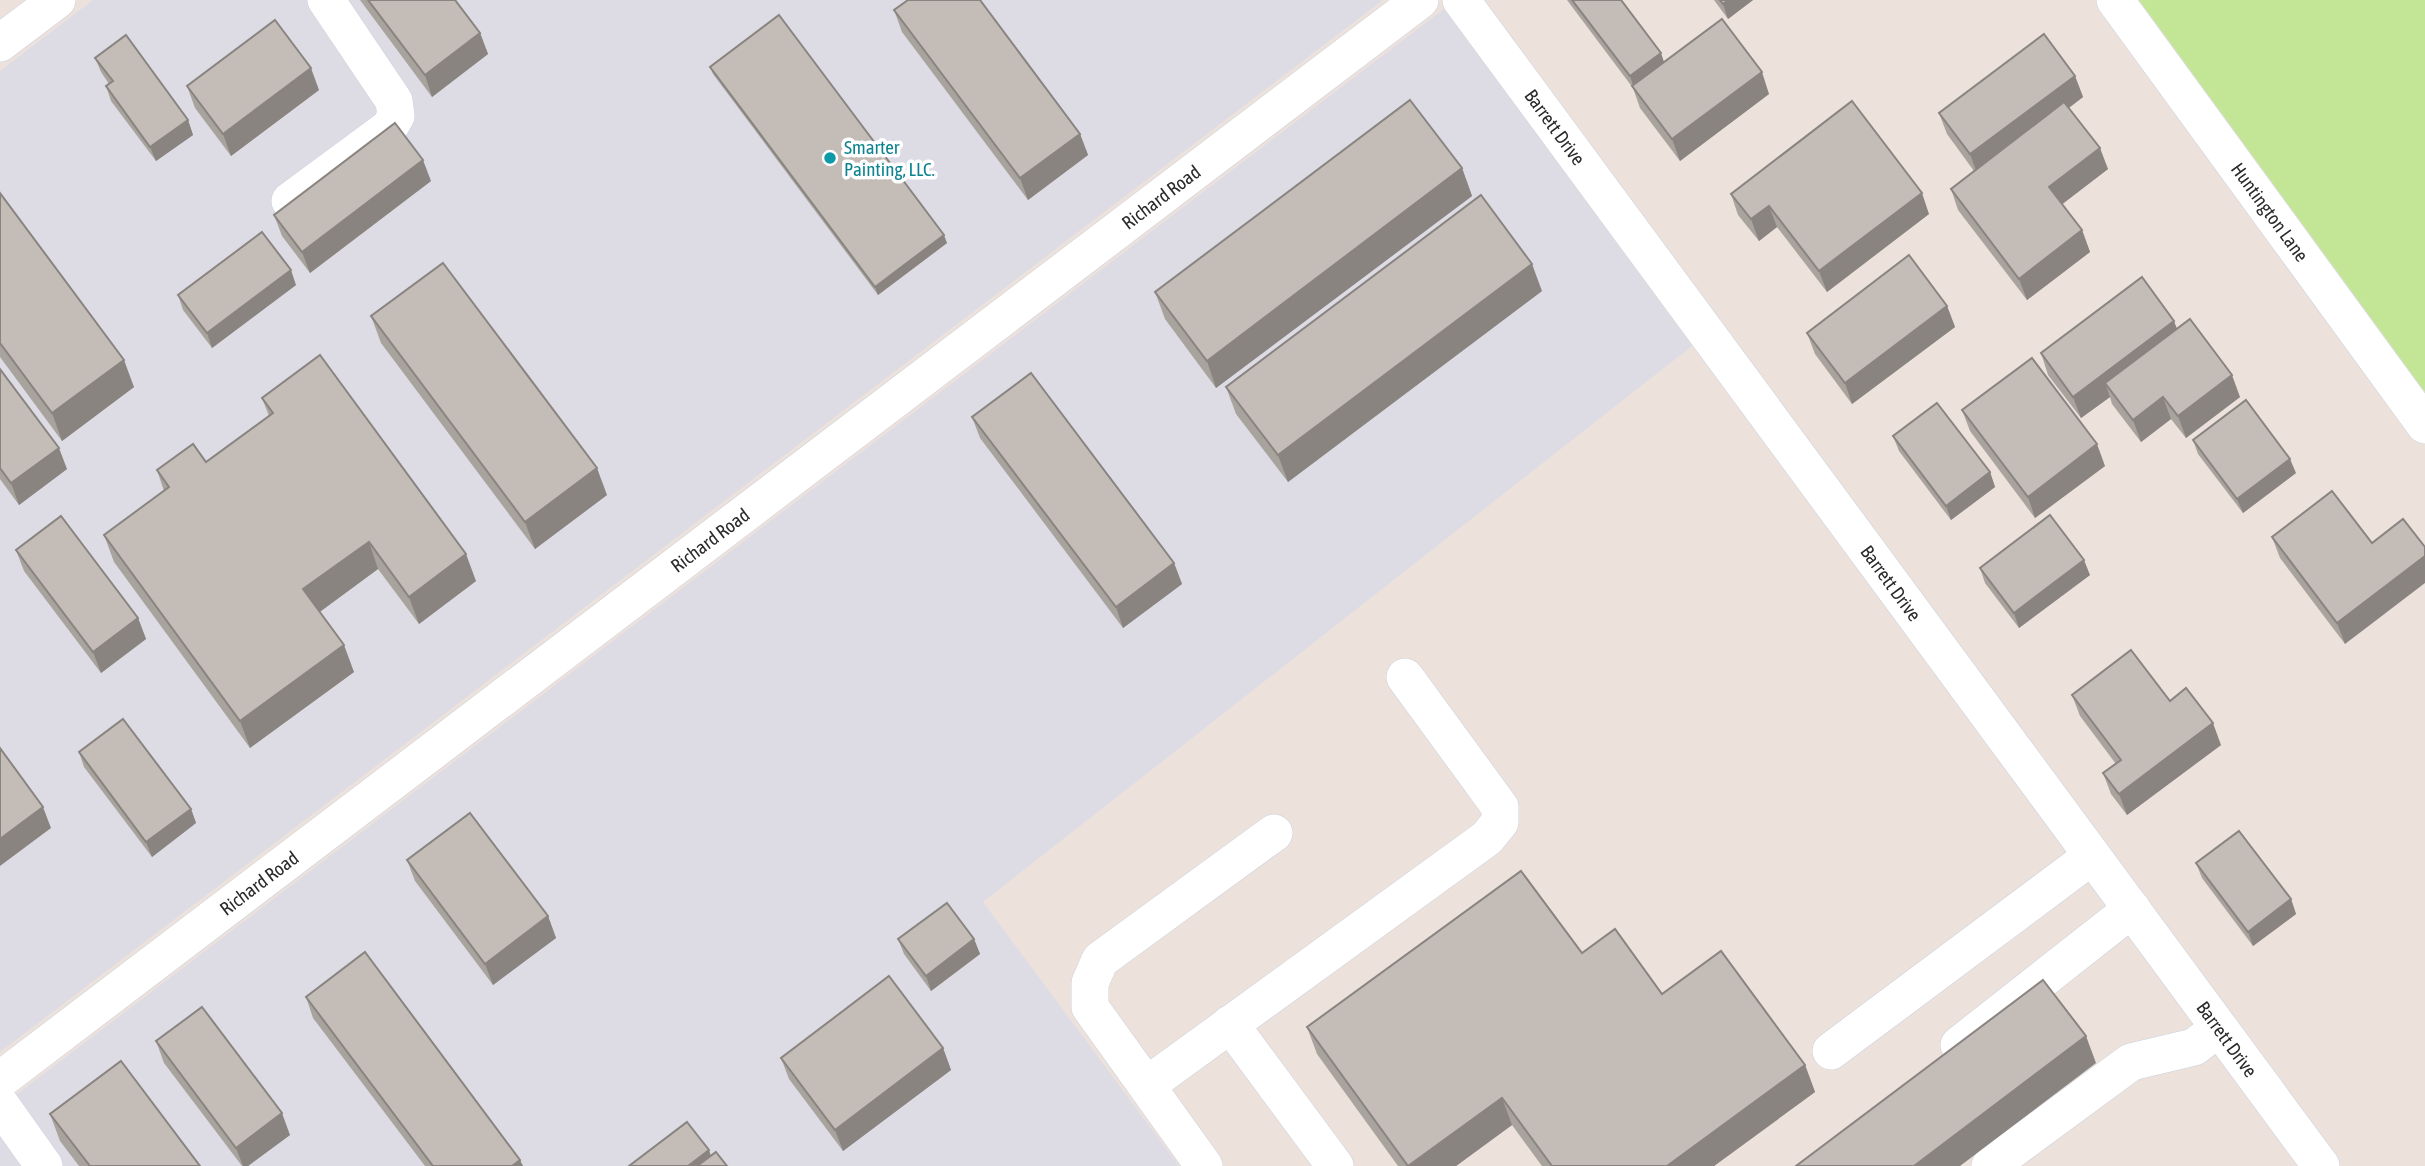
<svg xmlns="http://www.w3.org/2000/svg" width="2425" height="1166" font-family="'Asap Condensed',sans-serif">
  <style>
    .industrial { fill: #dddce5 }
    .green { fill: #c2e596 }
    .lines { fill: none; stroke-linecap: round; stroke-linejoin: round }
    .minor-casing { stroke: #cad1dc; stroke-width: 38 }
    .minor { stroke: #fff; stroke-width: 37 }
    .wall { fill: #a9a39d }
    .shaded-wall { fill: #898480 }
    .building { fill: #c4bdb7; stroke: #898480; stroke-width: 2 }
    .culture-dot { fill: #0f9aa8; stroke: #fff; stroke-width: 2.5 }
    .labels { text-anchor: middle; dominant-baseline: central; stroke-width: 7; stroke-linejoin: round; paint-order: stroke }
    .street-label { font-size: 19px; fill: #2a2a2a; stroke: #fff }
    .culture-label { font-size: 19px; fill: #0d838f; stroke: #fff; text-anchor: start }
  </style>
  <rect width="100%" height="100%" fill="#ece1db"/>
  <!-- industrial -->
  <g class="industrial">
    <path d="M93,0h1290l-1383,1052v-981z"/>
    <path d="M1444,9l248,337 -709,556 196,264h-1179v-59z"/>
  </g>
  <!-- green -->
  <path class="green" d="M2139,0h286v392z"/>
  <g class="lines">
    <!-- minor casing -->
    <g class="minor-casing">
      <g id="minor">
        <path d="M1461,0l860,1166"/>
        <path d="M2115,0l310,425"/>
        <path d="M0,43l57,-43"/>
        <path d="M290,201l99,-73 7,-12 -2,-15 -68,-101"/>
        <path d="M1230,1024l105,142"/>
        <path d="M1959,1045l173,-136"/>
        <path d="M1831,1051l261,-195"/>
        <path d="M0,1080l1420,-1080"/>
        <path d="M1147,1085l340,-247 13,-16v-15l-95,-130"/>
        <path d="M0,1104l44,62"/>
        <path d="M1204,1166l-114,-159v-24l10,-23 174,-127"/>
        <path d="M1990,1166l141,-104 63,-15 25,-19"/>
      </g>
    </g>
    <!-- minor -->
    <use href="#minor" class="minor"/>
  </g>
  <!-- wall -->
  <g class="wall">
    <path d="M360,0h95l25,33 8,21 -56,43z"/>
    <path d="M1567,0h54l43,62 105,32 -89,67 -40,-53 -7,-20z"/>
    <path d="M1714,0h39l-25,19z"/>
    <path d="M894,10l186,124 8,21 -60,45 -126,-168z"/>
    <path d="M95,58l93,62 5,15 -37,26 -45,-60 -5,-15 3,-2 -8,-12z"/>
    <path d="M710,67l237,176 -69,52 -165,-221z"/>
    <path d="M2075,76l8,21 -14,11 39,61 -46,35 20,26 8,22 -63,48 -69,-90 -7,-21 23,-18 -27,-37 -8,-21z"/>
    <path d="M187,86l132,4 -88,66 -36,-48z"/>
    <path d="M1462,168l10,28 -256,192 -51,-69 -10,-27z"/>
    <path d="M431,181l-121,92 -28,-37 -8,-21z"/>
    <path d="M0,193l134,194 -72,54 -62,-84z"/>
    <path d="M1731,194l198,20 -102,78 -50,-65 -18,14 -21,-26z"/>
    <path d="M296,285l-84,63 -29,-38 -5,-15z"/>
    <path d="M1542,291l-254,191 -52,-68 -10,-27z"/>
    <path d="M1947,306l8,21 -103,77 -37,-50 -8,-21z"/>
    <path d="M371,316l236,179 -72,54 -154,-206z"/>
    <path d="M2177,328l63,69 -54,41 -15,-19 -30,23 -29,-38 -2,-7 -29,21 -33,-43 -7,-22z"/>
    <path d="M0,369l67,100 -48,36 -19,-26z"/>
    <path d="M262,398l214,183 -57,43 -41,-55 -59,43 35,60 -104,76 -136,-186 -10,-27 60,-44 -7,-21 49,-8 63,-46z"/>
    <path d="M1962,410l143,56 -70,52 -65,-87z"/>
    <path d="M972,417l202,146 8,21 -59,44 -143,-190z"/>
    <path d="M1893,436l97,36 5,15 -44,33 -52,-69z"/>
    <path d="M2193,440l103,33 -53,40 -45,-59z"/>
    <path d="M2332,491l13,153 -65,-86 -8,-21z"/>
    <path d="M16,550l122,68 8,21 -45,34 -77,-102z"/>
    <path d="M1980,568l110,7 -71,53 -34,-45z"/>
    <path d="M2072,695l98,6 51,44 -94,70 -16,-21 -8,-21 13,-9 -36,-48z"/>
    <path d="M79,752l112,57 5,14 -44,34 -68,-90z"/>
    <path d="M407,860l141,56 8,22 -63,47 -78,-104z"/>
    <path d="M2196,863l95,36 5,15 -43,32 -51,-68z"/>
    <path d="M898,939h76l6,15 -49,37 -27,-37z"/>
    <path d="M1582,953l223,112 10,27 -101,74h-172l-30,-41 -56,41h-58l-81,-112 -10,-27z"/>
    <path d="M306,997l217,169h-98l-112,-148z"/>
    <path d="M156,1041l134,94 -42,31h-6l-78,-103z"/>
    <path d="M943,1048l8,22 -108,81 -54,-72 -8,-21z"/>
    <path d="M50,1114l150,52h-121l-19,-25z"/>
  </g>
  <!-- shaded-wall -->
  <g class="shaded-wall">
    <path d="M1728,0h25l-25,19 -5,-15z"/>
    <path d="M480,33l8,21 -56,43 -7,-22z"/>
    <path d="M1661,53l5,15 -31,23 -5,-15z"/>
    <path d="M311,68l8,22 -88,66 -8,-22z"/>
    <path d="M1762,72l7,22 -89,67 -8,-22z"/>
    <path d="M2075,76l8,21 -105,79 -8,-22z"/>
    <path d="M188,120l5,15 -37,26 -6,-14z"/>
    <path d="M1080,134l8,21 -60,45 -8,-22z"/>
    <path d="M2100,148l8,21 -52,40 -7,-22z"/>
    <path d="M423,160l8,21 -121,92 -8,-21z"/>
    <path d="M1462,168l10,28 -256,192 -9,-27z"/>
    <path d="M1922,193l7,21 -102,78 -8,-21z"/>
    <path d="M1769,206l8,21 -18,14 -8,-22z"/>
    <path d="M2082,230l8,22 -63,48 -8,-21z"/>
    <path d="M944,235l3,8 -69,52 -3,-8z"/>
    <path d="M1532,264l10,27 -254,191 -10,-27z"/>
    <path d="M291,270l5,15 -84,63 -5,-15z"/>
    <path d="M1947,306l8,21 -103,77 -7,-21z"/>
    <path d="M2174,321l8,21 -77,41 5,14 -29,21 -8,-21z"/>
    <path d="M124,360l10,27 -72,54 -10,-28z"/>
    <path d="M2232,375l8,22 -54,41 -8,-22z"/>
    <path d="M2163,397l8,22 -30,23 -8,-22z"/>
    <path d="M2097,444l8,22 -70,52 -7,-21z"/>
    <path d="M59,448l8,21 -48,36 -8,-22z"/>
    <path d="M2290,459l6,14 -53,40 -6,-14z"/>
    <path d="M597,468l10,27 -72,54 -10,-27z"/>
    <path d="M1990,472l5,15 -44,33 -5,-14z"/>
    <path d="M369,542l9,27 -65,48 -10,-28z"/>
    <path d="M466,554l10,27 -57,43 -10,-27z"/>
    <path d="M2425,556v27l-80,61 -8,-21z"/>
    <path d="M2084,560l6,15 -71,53 -5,-15z"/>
    <path d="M1174,563l8,21 -59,44 -7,-21z"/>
    <path d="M138,618l8,21 -45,34 -8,-21z"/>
    <path d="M344,645l10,27 -104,76 -10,-27z"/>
    <path d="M2213,723l8,22 -94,70 -8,-21z"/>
    <path d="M43,807l8,21 -51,38v-27z"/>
    <path d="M191,809l5,14 -44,34 -6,-15z"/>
    <path d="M2291,899l5,15 -43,32 -5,-14z"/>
    <path d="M548,916l8,22 -63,47 -8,-21z"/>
    <path d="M974,939l6,15 -49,37 -5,-15z"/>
    <path d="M2086,1036l10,27 -136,103h-46z"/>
    <path d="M943,1048l8,22 -108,81 -8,-21z"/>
    <path d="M1805,1065l10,27 -101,74h-47z"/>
    <path d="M1502,1098l10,27 -56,41h-47z"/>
    <path d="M282,1113l8,22 -42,31h-5l-7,-18z"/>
    <path d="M709,1150l5,15 -1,1h-25z"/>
    <path d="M520,1160l3,6h-11z"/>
  </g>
  <!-- building -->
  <g class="building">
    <path d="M368,0h87l25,33 -55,42z"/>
    <path d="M908,0h72l100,134 -60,44 -126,-168z"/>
    <path d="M1572,0h49l40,53 -31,23z"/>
    <path d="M1720,0h8l-5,4z"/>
    <path d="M779,15l165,220 -69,52 -165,-220z"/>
    <path d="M1722,19l40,53 -90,67 -40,-53z"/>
    <path d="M275,20l36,48 -88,66 -36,-48z"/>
    <path d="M2044,34l31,42 -105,78 -31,-41z"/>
    <path d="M126,35l62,85 -38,27 -44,-61 7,-5 -18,-23z"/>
    <path d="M1410,100l52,68 -255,193 -52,-69z"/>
    <path d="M1852,101l70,92 -103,78 -50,-65 -18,13 -20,-25z"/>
    <path d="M2064,102l36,46 -51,39 33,43 -63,49 -68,-90z"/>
    <path d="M395,123l28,37 -121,92 -28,-37z"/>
    <path d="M0,193l124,167 -72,53 -52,-70z"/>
    <path d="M1481,195l51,69 -254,191 -52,-68z"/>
    <path d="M262,232l29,38 -84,63 -29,-38z"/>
    <path d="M1909,255l38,51 -102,77 -38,-50z"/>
    <path d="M443,263l154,205 -72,54 -154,-206z"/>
    <path d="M2142,277l32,44 -101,76 -32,-44z"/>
    <path d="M2190,319l42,56 -54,41 -15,-19 -30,23 -28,-37z"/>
    <path d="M320,355l146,199 -57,43 -40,-55 -66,47 41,56 -104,76 -136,-186 65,-48 -12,-17 36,-26 13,18 67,-49 -11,-15z"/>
    <path d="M2032,358l65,86 -69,53 -66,-87z"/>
    <path d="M0,369l59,79 -48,35 -11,-15z"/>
    <path d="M1031,373l143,190 -58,44 -144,-190z"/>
    <path d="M2246,400l44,59 -53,40 -44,-59z"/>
    <path d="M1937,403l53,69 -44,34 -53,-70z"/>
    <path d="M2332,491l40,52 31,-24 22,28v9l-88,67 -65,-86z"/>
    <path d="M2050,515l34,45 -70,53 -34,-45z"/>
    <path d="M61,516l77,102 -45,34 -77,-102z"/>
    <path d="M2131,650l39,51 16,-13 27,35 -94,71 -16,-21 18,-13 -49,-65z"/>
    <path d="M123,719l68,90 -45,33 -67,-90z"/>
    <path d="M0,748l43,59 -43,32z"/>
    <path d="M470,813l78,103 -63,48 -78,-104z"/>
    <path d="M2239,831l52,68 -43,33 -52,-69z"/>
    <path d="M1521,871l61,82 33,-24 47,65 59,-43 84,114 -138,101h-115l-50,-68 -94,68 -101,-139z"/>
    <path d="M947,903l27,36 -48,37 -28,-37z"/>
    <path d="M365,952l155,208 -8,6h-79l-127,-169z"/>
    <path d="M889,976l54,72 -108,82 -54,-72z"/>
    <path d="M2043,980l43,56 -172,130h-118z"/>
    <path d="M202,1007l80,106 -46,35 -80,-107z"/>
    <path d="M121,1061l79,105h-110l-40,-52z"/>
    <path d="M687,1122l22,28 -21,16h-59z"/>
    <path d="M716,1152l11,14h-30z"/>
  </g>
  <!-- markers -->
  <circle class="culture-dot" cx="830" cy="158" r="7"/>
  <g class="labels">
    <!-- street labels -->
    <g class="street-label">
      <text transform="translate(1555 127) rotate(54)">Barrett Drive</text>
      <text transform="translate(1161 197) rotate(-37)">Richard Road</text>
      <text transform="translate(2270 212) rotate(54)">Huntington Lane</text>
      <text transform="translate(710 540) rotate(-37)">Richard Road</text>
      <text transform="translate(1891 583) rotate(54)">Barrett Drive</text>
      <text transform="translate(259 883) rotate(-37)">Richard Road</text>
      <text transform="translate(2227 1039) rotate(54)">Barrett Drive</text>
    </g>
    <!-- culture labels -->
    <g class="culture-label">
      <text x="844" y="147">Smarter<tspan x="844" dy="22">Painting, LLC.</tspan></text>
    </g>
  </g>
</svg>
